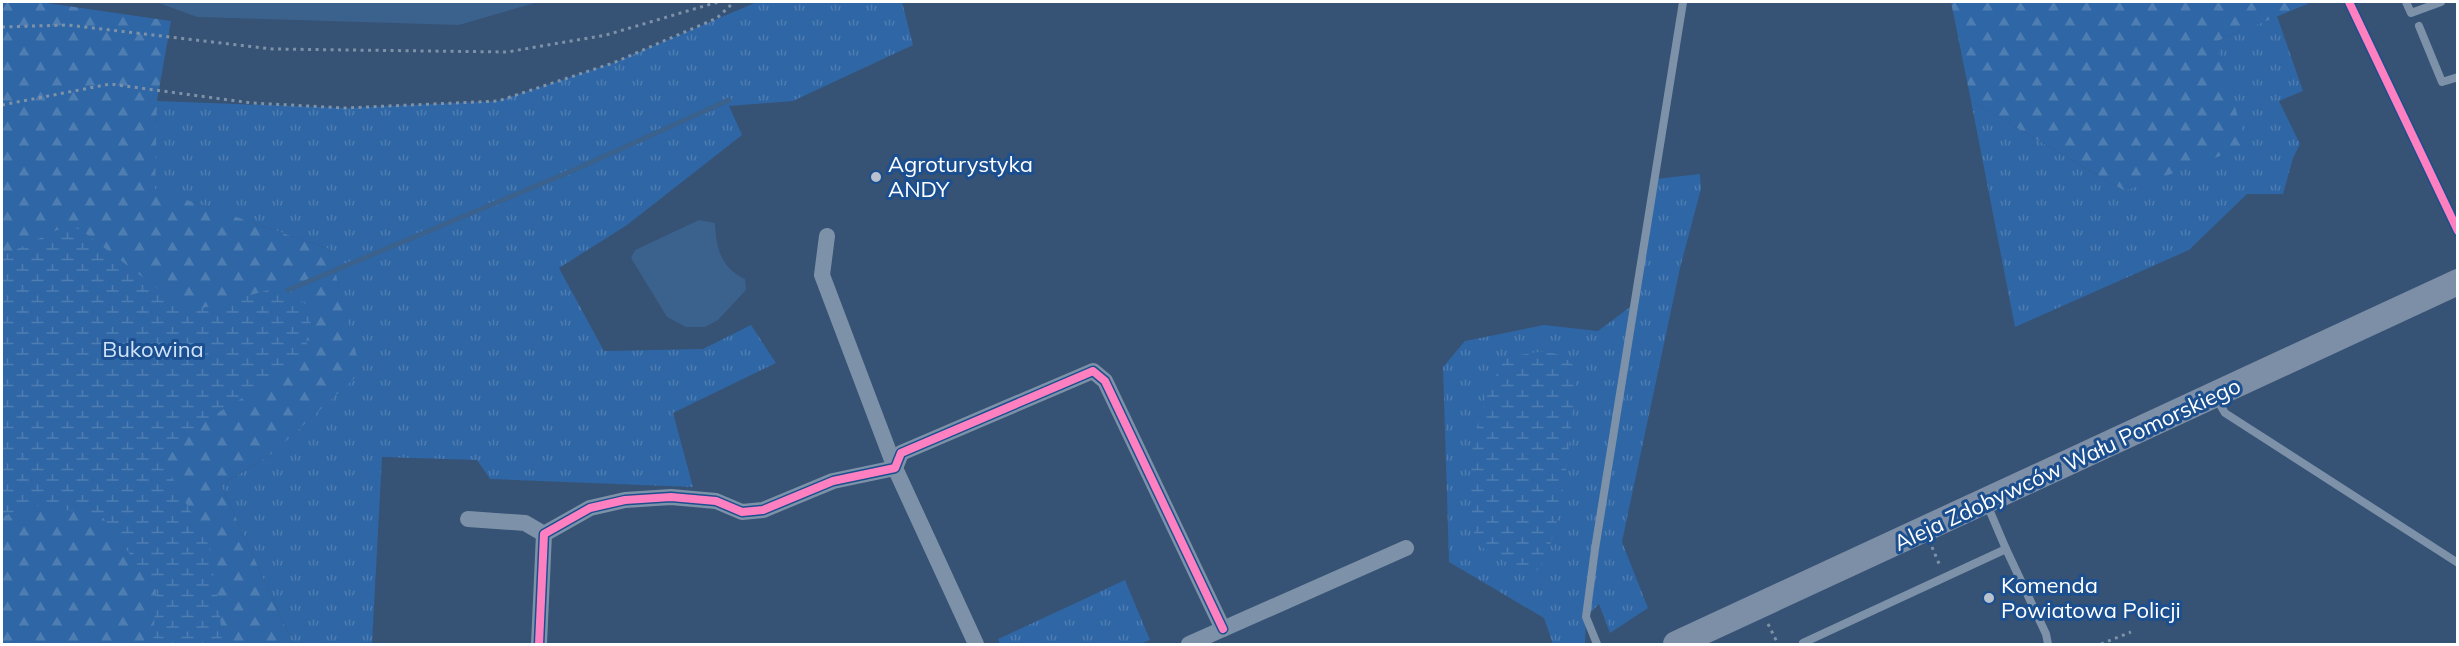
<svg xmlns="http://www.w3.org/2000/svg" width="2459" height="646" font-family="Mulish,sans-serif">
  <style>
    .grass { fill: url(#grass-tufts) }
    .forest { fill: url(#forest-firs) }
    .wetland { fill: url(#wetland-marsh) }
    .water { fill: #3b618d }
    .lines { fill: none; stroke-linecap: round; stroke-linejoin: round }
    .stream { stroke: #3b618d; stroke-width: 5 }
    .path { stroke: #7d92a8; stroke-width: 3; stroke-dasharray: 3 4.5; stroke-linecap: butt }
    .lane { stroke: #7d92a8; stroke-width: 8 }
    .street { stroke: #7d92a8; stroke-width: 16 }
    .primary { stroke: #7d8ea7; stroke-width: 26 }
    .cycleway-casing { stroke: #1b4f8f; stroke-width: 11 }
    .cycleway { stroke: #ff80c0; stroke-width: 8 }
    .poi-dot { fill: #b9c2ce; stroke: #1b4f8f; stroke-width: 2 }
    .labels { text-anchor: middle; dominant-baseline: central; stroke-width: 6; stroke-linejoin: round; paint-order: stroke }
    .poi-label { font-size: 22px; fill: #fff; stroke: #1b4f8f; text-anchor: start }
    .park-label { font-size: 22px; fill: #cfe3fa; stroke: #1b4f8f }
    .street-label { font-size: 22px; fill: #fff; stroke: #1b4f8f }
  </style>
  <defs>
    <pattern id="grass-tufts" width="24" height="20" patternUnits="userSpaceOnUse" patternTransform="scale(1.5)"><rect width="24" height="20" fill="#2f66a5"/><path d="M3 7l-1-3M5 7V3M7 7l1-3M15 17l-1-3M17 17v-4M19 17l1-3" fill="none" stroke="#4e7db2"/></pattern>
    <pattern id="forest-firs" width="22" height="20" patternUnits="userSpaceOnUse" patternTransform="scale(1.5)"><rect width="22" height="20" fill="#2f66a5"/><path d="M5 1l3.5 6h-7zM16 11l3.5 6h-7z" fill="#4e7db2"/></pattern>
    <pattern id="wetland-marsh" width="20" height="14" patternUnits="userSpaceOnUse" patternTransform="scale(1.5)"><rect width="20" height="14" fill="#2f66a5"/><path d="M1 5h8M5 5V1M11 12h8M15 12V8" fill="none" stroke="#4e7db2"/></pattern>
  </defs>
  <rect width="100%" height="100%" fill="#365274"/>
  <!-- grass -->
  <g class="grass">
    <path d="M757,2h145l11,43 -120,56 -64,5 13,29 -115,90 -68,43 45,83 99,-2 48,-24 25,38 -103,50 20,74 -203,-8 -13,-19 -95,-3 -10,187h-79l-72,-159 52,-32 87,-81 -31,-123 -175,-60 3,-88 188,7 153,-7 115,-38z"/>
    <path d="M2277,16l26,75 -24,10 21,43 -7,14 -10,36h-36l-58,56 -174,77 -44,-226 154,90 90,-149z"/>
    <path d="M1700,174l1,15 -21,79 -58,274 26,66 -38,25 -11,-29 -13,13 -1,26 -32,1 -9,-26 -95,-56 -6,-195 22,-26 79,-16 54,6 36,-27 21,-125z"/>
    <path d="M1125,580l25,60 -10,4h-140l-2,-5z"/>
  </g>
  <!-- forest -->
  <g class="forest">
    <path d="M11,2h29l131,19 -14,80 -2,88 174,60 32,123 -88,81 -52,32 72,159h-291v-641z"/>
    <path d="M1951,2h361l-97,40 32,104 -122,45 -154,-90z"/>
  </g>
  <!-- wetland -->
  <g class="wetland">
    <path d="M72,223l116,89 95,-26 30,24 -10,52 -94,56 -46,42 46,86 11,68 2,30h-69l3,-54 -55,-75 -71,-10 -28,12v-261z"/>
    <path d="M1545,351l18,5 10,9 3,17c-5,42 -13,163 -41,191 -24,-7 -41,-16 -60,-31 -1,-20 -5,-41 -5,-61 0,-42 14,-87 36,-124z"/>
  </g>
  <!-- water -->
  <g class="water">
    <path d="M156,2h382l-79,23 -262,-8z"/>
    <path d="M699,220l16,3c1,25 6,45 30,56l1,11 -28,30 -13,7h-19l-19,-10 -36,-59 4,-8z"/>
  </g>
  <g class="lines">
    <!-- stream -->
    <path class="stream" d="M288,290l286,-120 155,-70"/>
    <!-- path -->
    <g class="path">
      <path d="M2,27l66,-2 204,24 235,3 99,-17 112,-33"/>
      <path d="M2,105l108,-21 142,19 93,5 153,-7 115,-38 104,-45 17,-16"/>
      <path d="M1932,547l8,19"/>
      <path d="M1768,624l10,20"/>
      <path d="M2101,644l30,-12"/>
    </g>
    <!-- lane -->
    <g class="lane">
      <path d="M2406,2l5,11 30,-11"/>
      <path d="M2419,26l23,56 16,-5"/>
      <path d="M2216,398l9,15 233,150"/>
      <path d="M2006,549l40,85 2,10"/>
      <path d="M1803,643l203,-94 -20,-47"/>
      <path d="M1597,644l-11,-27 9,-68 88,-547"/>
    </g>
    <!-- street -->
    <g class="street">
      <path d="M827,236l-5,39 73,193 81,176"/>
      <path d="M468,519l57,4 19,11"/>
      <path d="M539,644l5,-110 46,-26 35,-8 46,-3 45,4 26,11 21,-2 70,-29 62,-13 6,-15 192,-82 12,10 118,248"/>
      <path d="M1189,644l217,-96"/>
    </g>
    <!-- primary -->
    <path class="primary" d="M1676,644l782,-362"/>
    <!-- cycleway casing -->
    <g class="cycleway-casing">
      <g id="cycleway">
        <path d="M2349,2l109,229"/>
        <path d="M539,644l5,-110 46,-26 35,-8 46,-3 45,4 26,11 21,-2 70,-29 62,-13 6,-15 192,-82 12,10 118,248"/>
      </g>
    </g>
    <!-- cycleway -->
    <use href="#cycleway" class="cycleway"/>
  </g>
  <!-- markers -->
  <g class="poi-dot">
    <circle cx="876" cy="177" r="6"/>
    <circle cx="1989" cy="598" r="6"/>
  </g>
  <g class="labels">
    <!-- poi labels -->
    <g class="poi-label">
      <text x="888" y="164">Agroturystyka<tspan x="888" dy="25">ANDY</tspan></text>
      <text x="2001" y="585">Komenda<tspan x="2001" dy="25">Powiatowa Policji</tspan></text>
    </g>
    <!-- park labels -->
    <g class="park-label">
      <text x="153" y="349">Bukowina</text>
    </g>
    <!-- street labels -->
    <g class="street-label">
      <text transform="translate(2067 464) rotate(-25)">Aleja Zdobywców Wału Pomorskiego</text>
    </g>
  </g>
  <!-- border -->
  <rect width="2459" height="646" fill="none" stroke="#ffffff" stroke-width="6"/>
</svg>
